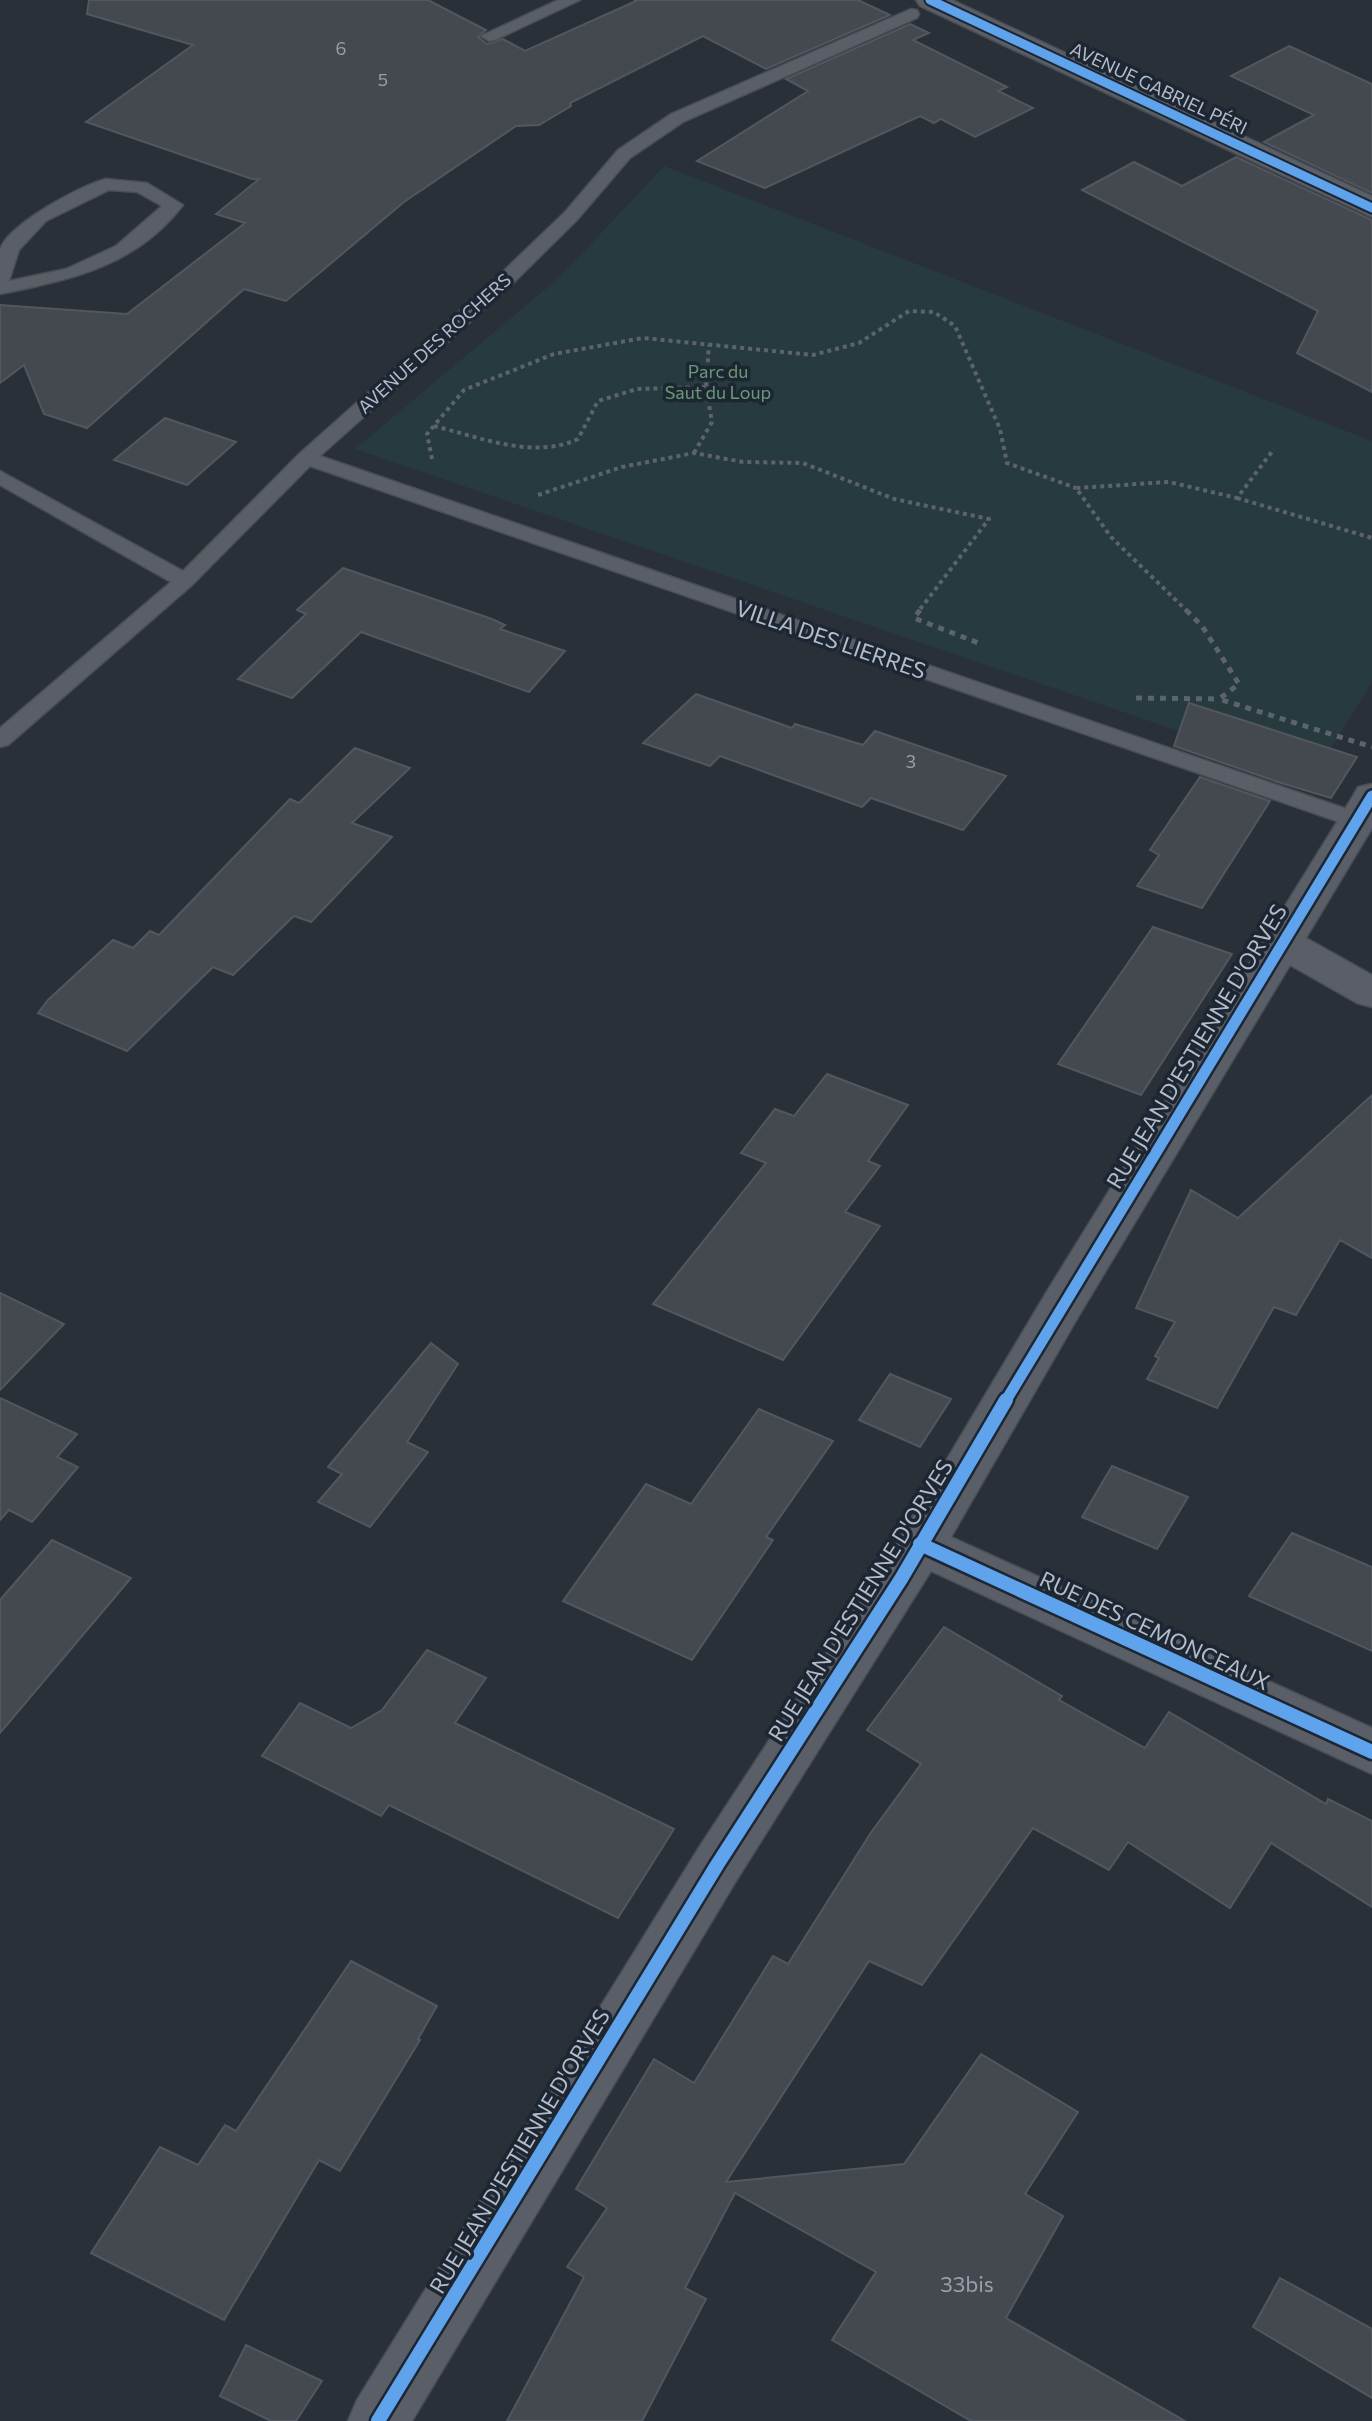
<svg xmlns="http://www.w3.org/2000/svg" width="1372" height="2421" font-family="Commissioner,sans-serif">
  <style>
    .green { fill: #273a3e }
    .building { fill: #444950; stroke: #52575f; stroke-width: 2 }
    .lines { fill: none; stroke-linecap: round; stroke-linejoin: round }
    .service-casing { stroke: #484c53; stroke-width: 3 }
    .minor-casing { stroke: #484c53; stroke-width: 3 }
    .path-far1 { stroke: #5d636a; stroke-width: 4; stroke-dasharray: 4 4; stroke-linecap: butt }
    .path { stroke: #5d636a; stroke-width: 5; stroke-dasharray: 6 6; stroke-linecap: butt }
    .service { fill: #5a5e66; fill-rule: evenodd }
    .minor { fill: #5a5e66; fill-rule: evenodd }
    .cycleway-far2-casing { stroke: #1d2633; stroke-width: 13 }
    .cycleway-far1-casing { stroke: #1d2633; stroke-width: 16 }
    .cycleway-casing { stroke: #1d2633; stroke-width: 19 }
    .cycleway-far2 { stroke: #60a3ed; stroke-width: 9 }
    .cycleway-far1 { stroke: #60a3ed; stroke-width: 11 }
    .cycleway { stroke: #60a3ed; stroke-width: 14 }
    .labels { text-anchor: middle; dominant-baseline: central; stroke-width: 7; stroke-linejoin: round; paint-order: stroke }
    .number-label { font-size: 18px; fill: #989fab }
    .far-street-label { font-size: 18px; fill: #b4bcc9; stroke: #1d2633 }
    .far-park-label { font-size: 18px; fill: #6b9a76; stroke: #1d2633 }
    .street-label { font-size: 22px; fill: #b4bcc9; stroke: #1d2633 }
    .near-number-label { font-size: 22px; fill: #989fab }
  </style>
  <rect width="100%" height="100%" fill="#2a3038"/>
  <!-- green -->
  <path class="green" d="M664,166l708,275v241l-59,95 -958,-328 206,-173z"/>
  <!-- building -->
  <g class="building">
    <path d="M89,0h339l58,30 -8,7 9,7 16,-5 22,12 111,-50 -2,-1h224l32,15 -124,54 -63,-33 -133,67 1,3 -32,19 -23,1 -112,76 -118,99 -42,-12 -157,139 -43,-14 -20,-49 -24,18v-78l127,9 118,-91 -29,-9 43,-35h-7l-166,-57 107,-77 -106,-31z"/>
    <path d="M910,24l19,9 -16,7 94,47 -9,4 35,17 -58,29 -34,-18 -7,4 -14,-7 -155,72 -68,-27 111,-70 -22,-12z"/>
    <path d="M1289,46l83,38v109l-108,-51 50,-27 -83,-39z"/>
    <path d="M1236,157l136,63v172l-75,-39 21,-42 -236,-121 52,-28 48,24z"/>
    <path d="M165,418l71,24 -49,43 -73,-25z"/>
    <path d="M343,568l149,51 13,6 -5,4 65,22 -36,41 -168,-60 -69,66 -54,-19 68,-65 -9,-4z"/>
    <path d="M696,694l96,34 3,-4 68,21 12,-14 131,45 -43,54 -92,-32 -9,9 -142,-51 -10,10 -67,-23z"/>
    <path d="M1189,703l50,16 118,38 -26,41 -50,-15 -107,-37z"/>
    <path d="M355,748l55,20 -58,55 40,14 -81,85 -17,-6 -61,59 -20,-8 -86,84 -89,-38 10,-13 65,-60 20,8 17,-17 9,4 131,-136 9,4z"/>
    <path d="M1200,777l70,24 -68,107 -65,-22 22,-31 -9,-5z"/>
    <path d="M1153,927l79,27 -91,141 -83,-31z"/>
    <path d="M827,1074l81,31 -40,56 12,5 -35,46 35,14 -97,134 -130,-56 113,-141 -25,-10 34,-44 19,7z"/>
    <path d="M1372,1095v163l-32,-18 -44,75 -22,-8 -57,101 -70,-29 12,-21 -4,-2 20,-34 -39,-14 55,-118 47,28z"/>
    <path d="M0,1293l64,31 -64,66z"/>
    <path d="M431,1343l27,21 -51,78 21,10 -58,75 -52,-25 24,-28 -14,-7z"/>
    <path d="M890,1374l61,25 -31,48 -61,-27z"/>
    <path d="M0,1398l77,36 -20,23 21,10 -46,55 -23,-12 -9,10z"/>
    <path d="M759,1409l74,32 -67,96 7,3 -81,120 -129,-59 83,-117 45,20z"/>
    <path d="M1112,1466l76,31 -31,52 -75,-32z"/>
    <path d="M1292,1533l80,34v84l-123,-55z"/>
    <path d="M52,1540l79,38 -131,155v-133z"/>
    <path d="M944,1627l118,69 -3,4 86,48 24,-36 157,92 2,-5 44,22v86l-101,-64 -41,65 -102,-66 -19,28 -76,-42 -111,157 -53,-24 -143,221 178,-18 77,-110 97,58 -53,82 38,22 -57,102 179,103h-214l-139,-81 44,-68 -141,-79 -50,95 21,11 -64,122h-135l77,-144 -17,-10 40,-59 -31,-19 78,-130 40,24 79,-127 15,8 82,-130 51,-70 -54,-34z"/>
    <path d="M427,1650l59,28 -31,45 219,106 -56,89 -229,-113 -8,11 -119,-60 38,-53 51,25 31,-18z"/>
    <path d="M351,1961l86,45 -19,33 2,1 -80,131 -21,-11 -95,160 -133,-67 69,-106 38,18 27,-40 11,6z"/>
    <path d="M1280,2278l92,51v69l-119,-71z"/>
    <path d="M246,2345l76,36 -26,40h-25l-51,-25z"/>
  </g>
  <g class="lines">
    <!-- service casing -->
    <g class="service-casing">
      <g id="service">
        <path d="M558,0h22l-85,40 -6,1 -8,-5z"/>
        <path d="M911,9l6,1 2,4 -2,4 -234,104 -53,36 -53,62 -71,70 -186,166 1044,359 3,5 -3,5h-16l-1038,-359 -118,119 -184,160 -8,2v-19l171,-146 -171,-97v-14l183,100 116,-117 193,-172 73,-70 53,-62 53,-36z"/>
        <path d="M106,179l41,4 36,22c-48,62 -111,74 -183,89 0,-13 0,-31 0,-44 7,-25 81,-65 106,-71zM109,190l28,2 25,14 -46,40 -50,23 -57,12 10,-31 27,-29z"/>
      </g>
    </g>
    <!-- minor casing -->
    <g class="minor-casing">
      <g id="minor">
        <path d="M916,0h36l420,196v21l-452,-211z"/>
        <path d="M1372,784v44l-66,110 66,37v32l-15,-4 -67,-38 -212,352 -127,220 421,191v46l-441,-203 -195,310 -324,540h-64l9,-21 341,-551 186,-284 162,-272 307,-497 5,-9z"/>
      </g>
    </g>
    <!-- path-far1 -->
    <g class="path-far1">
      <path d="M434,426c45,11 100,34 144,13l20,-38 39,-12 69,-2"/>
      <path d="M694,453l18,-31 -6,-35 3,-42"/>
      <path d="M432,459l-5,-25 37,-44 90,-36 89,-16 170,17 46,-12 50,-32 25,1 21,14 45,103 7,34 69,25"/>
      <path d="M538,495l84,-28 72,-14 49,9 60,1 91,36 95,20 -71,93"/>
      <path d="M1237,498l135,40"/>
      <path d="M1188,612l-77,-75 -35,-49 93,-6 68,16 37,-49"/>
    </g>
    <!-- path -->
    <g class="path">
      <path d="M920,610l-6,8 67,26"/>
      <path d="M1186,610l16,16 37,58 -20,15 153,48"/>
      <path d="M1136,698l83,1"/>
    </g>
    <!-- service -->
    <use href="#service" class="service"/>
    <!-- minor -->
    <use href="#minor" class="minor"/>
    <!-- cycleway-far2 casing -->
    <g class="cycleway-far2-casing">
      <path id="cycleway-far2" d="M930,0l442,208"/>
    </g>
    <!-- cycleway-far1 casing -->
    <g class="cycleway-far1-casing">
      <path id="cycleway-far1" d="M1005,1402l367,-606"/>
    </g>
    <!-- cycleway casing -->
    <g class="cycleway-casing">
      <g id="cycleway">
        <path d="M920,1544l452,208"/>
        <path d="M378,2421l339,-556 184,-286 105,-179"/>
      </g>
    </g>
    <!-- cycleway-far2 -->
    <use href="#cycleway-far2" class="cycleway-far2"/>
    <!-- cycleway-far1 -->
    <use href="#cycleway-far1" class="cycleway-far1"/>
    <!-- cycleway -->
    <use href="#cycleway" class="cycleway"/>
  </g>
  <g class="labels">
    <!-- number labels -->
    <g class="number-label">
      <text x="341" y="48">6</text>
      <text x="383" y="79">5</text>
      <text x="911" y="761">3</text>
    </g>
    <!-- far-street labels -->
    <g class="far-street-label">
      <text transform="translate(1159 88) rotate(25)">AVENUE GABRIEL PÉRI</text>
      <text transform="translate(434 343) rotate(-42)">AVENUE DES ROCHERS</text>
    </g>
    <!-- far-park labels -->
    <g class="far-park-label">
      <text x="718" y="371">Parc du<tspan x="718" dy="21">Saut du Loup</tspan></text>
    </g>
    <!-- street labels -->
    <g class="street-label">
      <text transform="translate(831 639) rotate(19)">VILLA DES LIERRES</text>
      <text transform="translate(1196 1046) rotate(-59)">RUE JEAN D'ESTIENNE D'ORVES</text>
      <text transform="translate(860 1600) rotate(-58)">RUE JEAN D'ESTIENNE D'ORVES</text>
      <text transform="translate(1155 1630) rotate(25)">RUE DES CEMONCEAUX</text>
      <text transform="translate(519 2151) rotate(-59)">RUE JEAN D'ESTIENNE D'ORVES</text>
    </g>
    <!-- near-number labels -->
    <g class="near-number-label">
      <text x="967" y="2283">33bis</text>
    </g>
  </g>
</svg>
